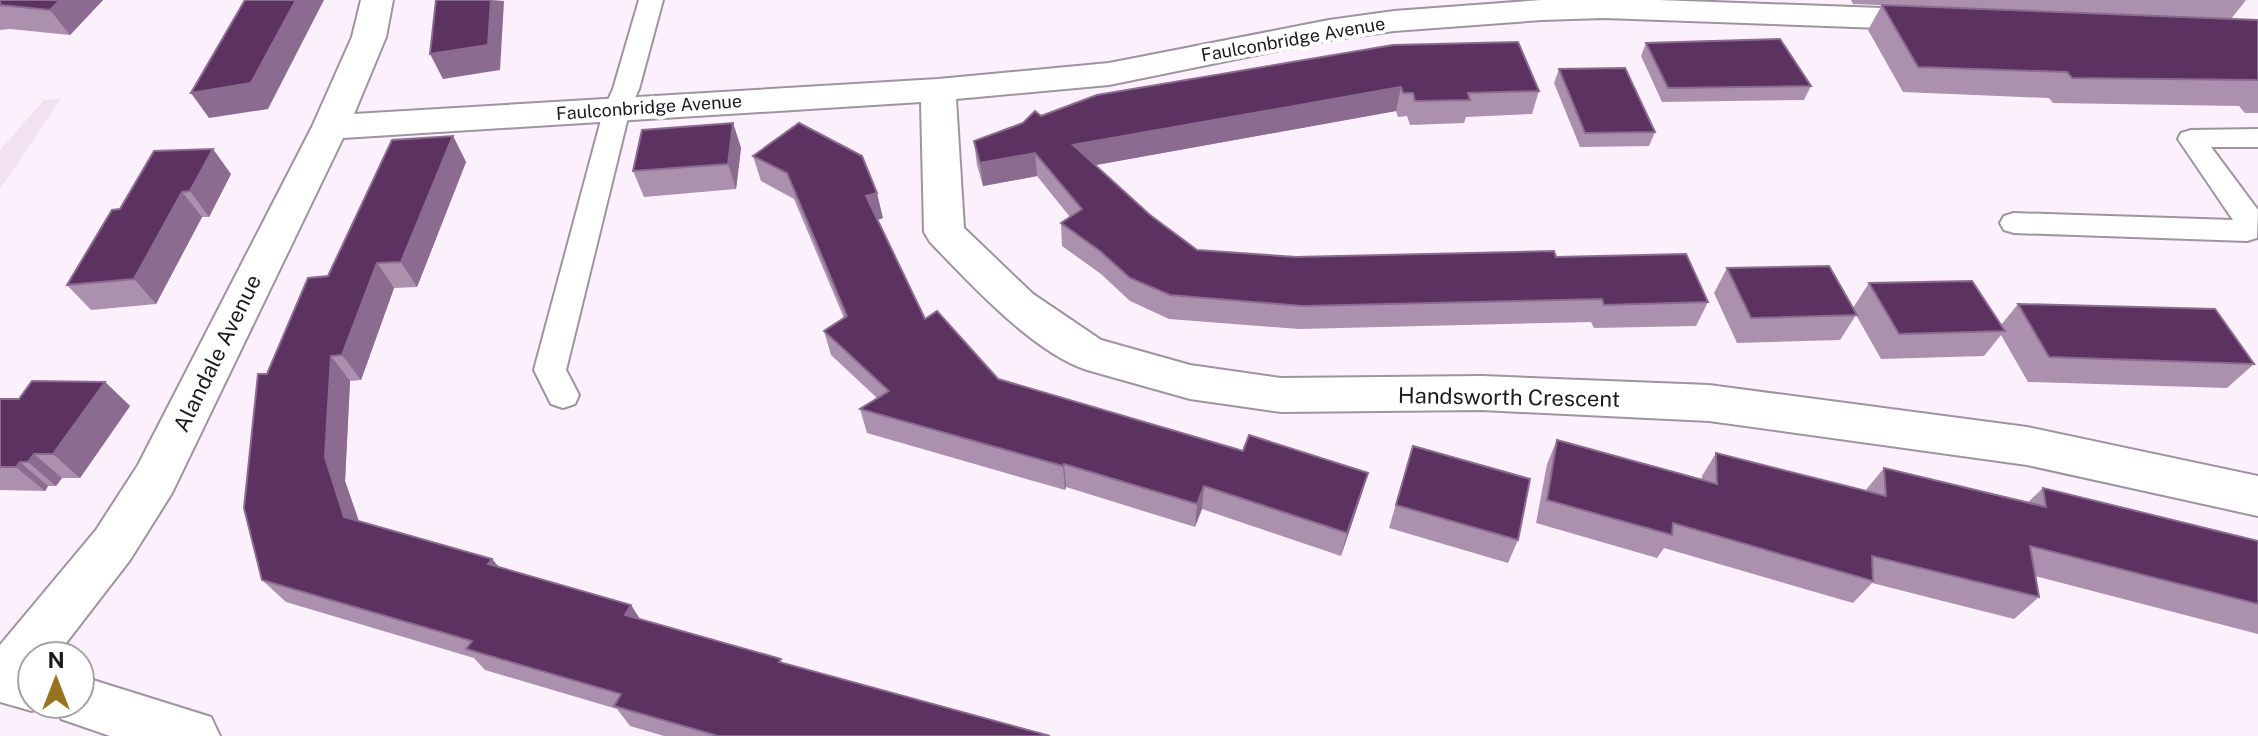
<svg xmlns="http://www.w3.org/2000/svg" width="2258" height="736" font-family="'Public Sans',sans-serif">
  <style>
    .built { fill: #f2e1f3 }
    .lines { fill: none; stroke-linecap: round; stroke-linejoin: round }
    .service-casing { stroke: #9e949f; stroke-width: 4 }
    .minor-casing { stroke: #9e949f; stroke-width: 4 }
    .tertiary-casing { stroke: #9e949f; stroke-width: 4 }
    .service { fill: #fff; fill-rule: evenodd }
    .minor { fill: #fff; fill-rule: evenodd }
    .tertiary { fill: #fff; fill-rule: evenodd }
    .wall { fill: #ab91ae }
    .shaded-wall { fill: #8b6b8f }
    .building { fill: #5b3260; stroke: #8b6b8f; stroke-width: 2 }
    .labels { text-anchor: middle; dominant-baseline: central; stroke-width: 8; stroke-linejoin: round; paint-order: stroke }
    .far-street-label { font-size: 18px; fill: #1e1b1f; stroke: #fff }
    .street-label { font-size: 22px; fill: #1e1b1f; stroke: #fff }
  </style>
  <rect width="100%" height="100%" fill="#fbf0fc"/>
  <!-- built -->
  <path class="built" d="M61,99l-61,90v-39l44,-50z"/>
  <g class="lines">
    <!-- service casing -->
    <g class="service-casing">
      <g id="service">
        <path d="M639,0h24l-24,89 -9,20 -64,261 13,25 -4,9 -12,4 -12,-4 -17,-34 70,-261 9,-20z"/>
        <path d="M2258,129v18h-47l47,63 -1,28 -10,3 -233,-8 -10,-3 -4,-7 4,-7 10,-3 219,7 -55,-81 3,-6 10,-3z"/>
      </g>
    </g>
    <!-- minor casing -->
    <g class="minor-casing">
      <path id="minor" d="M361,0h32l-7,37 -32,77 584,-35 171,-16 220,-43 65,-9 148,-11h116l278,10 12,3 5,7 -5,7 -12,3 -332,-12 -62,2 -148,11 -65,9 -220,45 -153,14 8,129 69,66 68,46 89,25 91,13 201,-2 227,9 318,42 231,49v40l-231,-51 -318,-44 -227,-11 -201,2 -91,-13 -103,-29c-55,-18 -117,-87 -157,-128l-6,-10 -3,-130 -578,36 -171,355 -42,67 -74,96h-24c0,30 4,35 -26,47l-6,-3v-55l96,-115 42,-65 174,-338 40,-90z"/>
    </g>
    <!-- tertiary casing -->
    <g class="tertiary-casing">
      <g id="tertiary">
        <path d="M0,652l32,9v43h18l-18,7 -32,-9z"/>
        <path d="M80,676l131,41 9,19h-110l-49,-17 -7,-15h26z"/>
      </g>
    </g>
    <!-- service -->
    <use href="#service" class="service"/>
    <!-- minor -->
    <use href="#minor" class="minor"/>
    <!-- tertiary -->
    <use href="#tertiary" class="tertiary"/>
  </g>
  <!-- wall -->
  <g class="wall">
    <path d="M0,0h103l-33,35 -60,-6 -10,1z"/>
    <path d="M1851,0h395l-15,19 -378,-15z"/>
    <path d="M1882,5l376,15v93h-13l-6,-7 -186,-3 -4,-5 -146,-6 -35,-62z"/>
    <path d="M1646,43l165,43 -7,14 -142,2 -21,-46z"/>
    <path d="M1393,45l146,46 -7,23 -66,3 -2,6 -54,2 -3,-9 -9,1 -2,-6 -301,54 55,50 47,35 99,7h260l152,45 -12,24 -102,2 -3,-6 -292,7 -130,-10 -39,-18 -29,-27 -39,-28 -1,-23 9,-6 -33,-41 -54,10 -6,-21 -3,-24 67,-25z"/>
    <path d="M1559,69l96,63 -6,14 -69,1 -26,-64z"/>
    <path d="M733,123l8,25 -5,41 -92,8 -11,-26z"/>
    <path d="M453,136l13,26 -49,125 -23,1 -33,92 -11,1 -5,100 14,40 133,38 7,8 132,38 9,15 143,43 267,73h-386l-34,-10 -13,-17 -132,-39 -11,-12 -188,-56 -24,-22 5,-206z"/>
    <path d="M753,156l130,62 -5,2 47,99 73,60 245,72 125,22 -7,23 -20,60 -139,-47 -7,18 -129,-40 -1,3 -198,-57 -7,-24 17,-11 -46,-43 -7,-24 20,-13 -50,-119 -33,-18z"/>
    <path d="M231,174l-22,43h-7l-46,87 -65,6 -24,-25 53,-76z"/>
    <path d="M1727,268l126,40 16,-25 132,42 17,-21 236,60 -27,24 -199,-6 -27,-47 -17,21 -103,3 -25,-44 -16,25 -103,3 -23,-50z"/>
    <path d="M105,382l25,24 -50,72h-18l-6,8h-8l-3,5 -45,-1v-91h19z"/>
    <path d="M1557,440l145,39v-3l14,-23 149,38 19,-23 144,34 15,-14 215,53v93l-223,-58 4,21 -25,22 -142,-36 -19,20 -189,-55 -7,10 -121,-35 11,-59z"/>
    <path d="M1413,446l105,94 -10,23 -119,-35z"/>
  </g>
  <!-- shaded-wall -->
  <g class="shaded-wall">
    <path d="M60,0h43l-33,35 -20,-25z"/>
    <path d="M296,0h28l-56,109 -59,9 -18,-25z"/>
    <path d="M491,0l13,1 -4,69 -57,9 -13,-25z"/>
    <path d="M1401,87l-5,24 -322,58 -1,-24z"/>
    <path d="M733,123l8,25 -5,41 -8,-25z"/>
    <path d="M453,136l13,26 -49,125 -16,-25z"/>
    <path d="M213,149l18,25 -22,43 -19,-26z"/>
    <path d="M1035,153l2,23 -54,10 -3,-23z"/>
    <path d="M182,192l20,25 -46,87 -22,-25z"/>
    <path d="M877,193l6,25 -11,3 -6,-25z"/>
    <path d="M377,263l17,25 -33,92 -19,-25z"/>
    <path d="M331,356l19,25 -5,100 20,59 -21,-23 -19,-60z"/>
    <path d="M105,382l25,24 -50,72 -27,-24z"/>
    <path d="M34,454l28,24 -6,8 -28,-24z"/>
    <path d="M20,462l28,24 -3,5 -29,-24z"/>
    <path d="M1064,464l2,23 -1,3 -2,-24z"/>
    <path d="M1368,473l-7,23 -20,60 6,-23z"/>
    <path d="M1204,486l-2,23 -7,18 2,-23z"/>
    <path d="M492,559l18,22 -22,-17z"/>
    <path d="M631,605l14,22 -20,-12z"/>
  </g>
  <!-- building -->
  <g class="building">
    <path d="M0,0h60l-10,10 -50,-5z"/>
    <path d="M245,0h51l-45,83 -60,10z"/>
    <path d="M436,0h55l-3,45 -58,9z"/>
    <path d="M1882,5l376,15v60l-186,-2 -5,-6 -149,-5z"/>
    <path d="M1780,39l31,47 -143,2 -22,-45z"/>
    <path d="M1518,42l21,49 -71,2 2,7 -55,1 -2,-8h-10l-2,-6 -328,58 77,70 47,35 99,7 258,-6 2,6 130,-3 22,48 -104,3 -2,-6 -299,7 -133,-11 -40,-17 -30,-27 -39,-28 21,-14 -47,-56 -55,10 -6,-22 49,-18 12,-12 6,5 56,-21 296,-50z"/>
    <path d="M1625,68l30,64 -70,1 -26,-64z"/>
    <path d="M733,123l-5,41 -95,7 9,-41z"/>
    <path d="M799,123l63,33 15,37 -11,3 59,123 12,-8 61,68 245,72 6,-16 119,38 -21,60 -143,-47 -7,18 -133,-40 -1,2 -203,-57 29,-18 -65,-60 23,-15 -60,-143 -34,-17z"/>
    <path d="M453,136l-52,126 -24,1 -35,92 -11,1 -6,101 19,60 148,42 -4,5 143,41 -6,10 156,44 -2,3 271,74h-332l-104,-30 7,-12 -155,-45 6,-8 -210,-61 -18,-72 14,-134h9l41,-96 20,-2 64,-136z"/>
    <path d="M213,149l-23,42 -8,1 -48,87 -67,6 45,-75 8,-1 34,-58z"/>
    <path d="M1829,266l28,49 -106,3 -24,-50z"/>
    <path d="M1972,281l33,50 -106,3 -30,-51z"/>
    <path d="M2018,304l197,5 39,55 -205,-7z"/>
    <path d="M32,381l73,1 -52,72h-19l-6,8h-8l-4,5h-16v-68h19z"/>
    <path d="M1557,440l160,44 -1,-31 170,43 -2,-28 162,39 -3,-19 215,53v63l-228,-58 9,51 -167,-41 1,25 -200,-58 -1,12 -125,-35z"/>
    <path d="M1413,446l117,33 -12,61 -122,-35z"/>
  </g>
  <g class="labels">
    <!-- far-street labels -->
    <g class="far-street-label">
      <text transform="translate(1293 39) rotate(-10)">Faulconbridge Avenue</text>
      <text transform="translate(649 107) rotate(-4)">Faulconbridge Avenue</text>
    </g>
    <!-- street labels -->
    <g class="street-label">
      <text transform="translate(217 353) rotate(-64)">Alandale Avenue</text>
      <text transform="translate(1509 397) rotate(1)">Handsworth Crescent</text>
    </g>
  </g>
  <!-- north arrow -->
  <g transform="translate(56 680)"><circle r="38" fill="#ffffff" stroke="#a5a4a5" stroke-width="2"/>
  <path d="M0-6L14 30L0 20L-14 30Z" fill="#97751e"/>
  <text y="-12" font-size="22" font-weight="bold" text-anchor="middle" fill="#1e1b1f">N</text>
  </g>
</svg>
